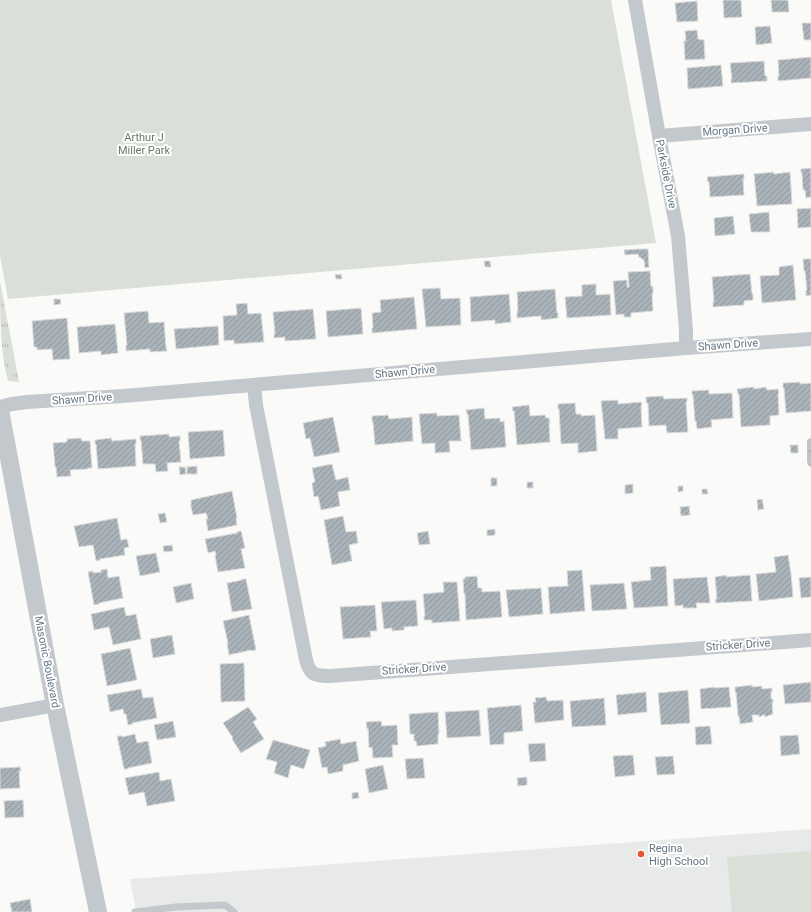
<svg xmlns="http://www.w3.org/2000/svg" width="811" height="912" font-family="Roboto,sans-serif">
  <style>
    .built { fill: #e8e9e9 }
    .grass { fill: url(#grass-tufts) }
    .park { fill: #dadfd7 }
    .water { fill: url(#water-ripples) }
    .building { fill: url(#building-hatch); stroke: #dcdcda }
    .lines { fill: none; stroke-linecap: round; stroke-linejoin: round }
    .service { stroke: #c3c8cc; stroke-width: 7 }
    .minor { stroke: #c3c8cc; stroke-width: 14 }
    .tertiary { stroke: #c3c8cc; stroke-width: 18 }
    .poi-dot { fill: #e4572e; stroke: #fff; stroke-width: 1.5 }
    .labels { text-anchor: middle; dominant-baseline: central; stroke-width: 4; stroke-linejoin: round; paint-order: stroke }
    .street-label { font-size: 11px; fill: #657683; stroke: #fff }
    .park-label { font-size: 11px; fill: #687a64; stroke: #fff }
    .poi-label { font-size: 11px; fill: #657683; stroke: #fff; text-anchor: start }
  </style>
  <defs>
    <pattern id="grass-tufts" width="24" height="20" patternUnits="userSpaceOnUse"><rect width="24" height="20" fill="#dadfd7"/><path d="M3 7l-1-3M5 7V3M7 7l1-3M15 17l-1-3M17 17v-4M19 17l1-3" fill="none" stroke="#b4b9b4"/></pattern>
    <pattern id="water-ripples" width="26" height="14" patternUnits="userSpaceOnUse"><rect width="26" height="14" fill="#bbc7cb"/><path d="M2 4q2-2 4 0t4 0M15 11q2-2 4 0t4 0" fill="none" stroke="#9ca6aa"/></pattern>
    <pattern id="building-hatch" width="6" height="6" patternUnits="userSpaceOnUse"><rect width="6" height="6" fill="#aab3b9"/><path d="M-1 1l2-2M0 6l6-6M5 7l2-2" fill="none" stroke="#8e969c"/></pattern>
  </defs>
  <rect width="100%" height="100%" fill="#fafaf8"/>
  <!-- built -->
  <path class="built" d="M811,829v83h-675l-6,-33z"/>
  <!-- grass -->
  <path class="grass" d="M0,281l19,101 -11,-1c-8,-30 -8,-67 -8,-100z"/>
  <!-- park -->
  <g class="park">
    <path d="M0,0h611l45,243 -648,56 -8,-43z"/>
    <path d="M811,851v61h-79l-5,-55z"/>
  </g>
  <!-- water -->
  <path class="water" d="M811,438v29l-3,-2 -1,-3v-21l1,-2z"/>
  <!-- building -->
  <g class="building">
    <path d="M723,0h18l1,17 -18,1z"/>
    <path d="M771,0h17l1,12h-17z"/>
    <path d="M697,1l1,20 -21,1 -2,-19z"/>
    <path d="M802,23h9v17h-7z"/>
    <path d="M770,26l2,17 -16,2 -1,-18z"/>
    <path d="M697,30l1,9 6,1 1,19 -20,1 -1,-19h2l-1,-10z"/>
    <path d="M811,57v21l-33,3v-5h1l-1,-16z"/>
    <path d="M764,61l1,15h2v5l-36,2v-4h1l-2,-16z"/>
    <path d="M721,65l2,21 -35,3 -1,-21z"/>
    <path d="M811,168v29l-5,1 -1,-8h-2l-1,-17h-1v-4z"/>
    <path d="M773,172l1,2 16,-2 2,32 -35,2 -3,-32z"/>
    <path d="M744,174v5h-1l1,16 -34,2 -1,-15h-1l-1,-5z"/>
    <path d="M811,208v19l-13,1 -1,-19z"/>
    <path d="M769,212l1,20h-19l-2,-18z"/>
    <path d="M733,216l2,18 -20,2 -1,-18z"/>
    <path d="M638,249h10l1,18 -4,1 -1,-8 -5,-3 -1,-3 -13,1 -1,-5z"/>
    <path d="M803,259h8v36l-5,1v-6h1l-2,-19h-1z"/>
    <path d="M484,261h6l1,6h-6z"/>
    <path d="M793,265l3,35 -34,3 -2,-27 19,-1v-8z"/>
    <path d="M650,271l1,15 2,1v6l-1,2 1,16 -22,2v4h-7v-3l-8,1 -3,-34 14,-1v7h2l-1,-15z"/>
    <path d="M341,274l1,5h-6l-1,-4z"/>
    <path d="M750,274l2,20h1v6l-9,1v4l-31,2v-5h1l-2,-25z"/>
    <path d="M596,284v11l14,-1 1,21 -44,3 -2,-21 17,-1v-11z"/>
    <path d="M440,288l1,11 19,-1 1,27 -35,2 -4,-38z"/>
    <path d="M555,289l2,24h1v5l-17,2v-4l-24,2v-7h1l-1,-19z"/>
    <path d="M509,294l2,28 -16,2v-4l-24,2 -1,-25z"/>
    <path d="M414,297l3,32 -45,4v-5h1l-1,-15 9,-1 -1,-12z"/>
    <path d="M54,299h6l1,5 -7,1z"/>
    <path d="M247,303l1,11 13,-1 3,29 -30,2v-4l-10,1 -1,-25 14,-1 -1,-11z"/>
    <path d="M361,308l2,26 -35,3 -2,-26z"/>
    <path d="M313,309l3,30 -31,2v-4l-11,1v-4h1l-2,-22z"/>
    <path d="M148,311l1,12 15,-1 2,25 1,4 -17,1v-3l-24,2v-6h1l-3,-32z"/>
    <path d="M67,318l3,41 -17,1 -1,-11 -15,1v-3h-3l-2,-26z"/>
    <path d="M115,324l3,29 -17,2v-4l-22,2 -2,-26z"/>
    <path d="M218,326l1,19 -43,4 -2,-20z"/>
    <path d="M800,382v2l11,-1v28l-25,2 -2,-25h-1v-5z"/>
    <path d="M754,387v2l12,-2 1,3 11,-1 1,4h-1l1,22 -9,1v9l-29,2 -2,-33h-1l-1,-5z"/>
    <path d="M709,390v4l23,-1 1,25 -22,2 1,7 -15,2 -1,-8h-1l-2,-26h-1v-4z"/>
    <path d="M663,396l1,3 23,-1v3l-1,1 2,30 -21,1 -1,-8 -17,1 -1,-23h-2v-6z"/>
    <path d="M618,400v4l23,-2 1,4h-1l1,21 -24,2v10h-13l-4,-38z"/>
    <path d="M575,403l1,11h5v2l14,-1 2,36 -19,2v-10l-17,1 -2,-35h-1v-5z"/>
    <path d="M529,405l1,11 15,-1 1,3h3l1,4h-1l1,20 -33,3 -3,-34h-1l-1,-4z"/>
    <path d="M484,408l1,11 15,-1v4l4,-1 2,26 -35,3 -3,-36h-1l-1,-4z"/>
    <path d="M437,413v3l22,-1 2,26h-12l1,11 -15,1v-10l-13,1 -3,-30z"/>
    <path d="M388,415l1,4 23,-2 1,24 -38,4 -2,-23h-1v-6z"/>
    <path d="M333,417l7,35 -26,5 -4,-19 -4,1 -3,-16z"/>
    <path d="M223,430l2,26 -35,3 -2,-27z"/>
    <path d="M169,434v3l11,-1v5h-1l2,21 -14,1 1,8 -12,1 -1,-8h-12l-2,-24h-1v-4z"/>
    <path d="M81,438l1,3h8l2,27h-4v1l-18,1 1,6 -14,1 -1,-10h-1l-2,-24 14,-1v-3z"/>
    <path d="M111,438l1,3 24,-2v5h-1l1,22 -38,3 -2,-25h-1v-4z"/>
    <path d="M790,445h8v8h-7z"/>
    <path d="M332,464l4,16 12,-3 2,13 -12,2 2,14 -19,4 -3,-14 -4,1 -2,-14 3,-1 -3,-14z"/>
    <path d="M197,466v8h-10v-7z"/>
    <path d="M179,467h6l1,7 -6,1z"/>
    <rect x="491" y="478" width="6" height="8"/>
    <rect x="527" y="482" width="6" height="6"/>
    <path d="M633,484v9l-8,1v-9z"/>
    <path d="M678,486h5v5l-5,1z"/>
    <path d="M702,489h5l1,5h-6z"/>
    <path d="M232,491l5,27 -1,1 1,6 -29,6 -2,-12h2l-2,-6 -13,2 -2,-8v-7z"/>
    <path d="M762,499l2,10 -6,1 -1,-10z"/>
    <path d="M689,506l1,9 -9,1 -1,-9z"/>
    <path d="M165,513l2,9 -7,1 -2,-9z"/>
    <path d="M343,516l3,16 10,-1 2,12 -9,2 3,16 -20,4 -8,-45z"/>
    <path d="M117,518l4,22 6,-1 2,8 -5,1 1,7 -25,4v1l-4,1 -3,-16 -14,2 -5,-21z"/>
    <path d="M495,529v6l-8,1v-6z"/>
    <path d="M241,531l4,17 -4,1 4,19 -27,4 -3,-16 1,-1 -1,-4 -7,2 -3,-14 32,-6v-1z"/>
    <path d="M428,531l2,13 -11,1 -2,-12z"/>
    <path d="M172,545l1,6 -9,1 -1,-6z"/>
    <path d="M156,553l4,19 -20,4 -4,-20z"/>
    <path d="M788,555l3,19 2,23 -34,4 -3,-27 20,-2 -2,-15z"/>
    <path d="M666,566l2,40 -34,2 -3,-26 20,-2 -1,-13z"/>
    <path d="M107,569l1,9 11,-2 4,22 -24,5v1l-5,1 -6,-33 5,-1v2l8,-1v-2z"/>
    <path d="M582,570l3,41 -35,3 -2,-27 20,-1 -1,-15z"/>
    <path d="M726,575v2l24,-2 2,26 -36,2 -1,-4h2l-2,-22z"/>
    <path d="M477,576l1,12h4v4l18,-1 2,26 -36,3 -1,-26h-1l-1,-15h2v-2z"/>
    <path d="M707,577l3,26h-14l1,5h-14v-3l-8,1 -2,-27z"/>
    <path d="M811,577v20l-10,1 -2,-20z"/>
    <path d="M242,579h4l6,30 -20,3 -5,-29 15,-3z"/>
    <path d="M443,582h14l3,39 -28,2v-3h-8v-4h1l-2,-22 21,-2z"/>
    <path d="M191,583l3,16 -18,4 -3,-16z"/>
    <path d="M624,583l3,26 -35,2 -2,-26z"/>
    <path d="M541,588l2,26 -34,3 -3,-27z"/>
    <path d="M416,600l2,26 -14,1v3l-12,1v-3l-8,1 -3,-27z"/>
    <path d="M375,605l2,26h-7l1,6 -28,2 -3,-32z"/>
    <path d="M124,607l2,9 10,-2 5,25 -28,6 -4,-18 -15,3 -3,-16z"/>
    <path d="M249,615l7,35 -5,1v-1l-22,5 -2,-12h1l-5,-22z"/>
    <path d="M172,635l3,19 -22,4 -3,-19z"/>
    <path d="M130,648l7,32 -30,6 -6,-32z"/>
    <path d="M244,663l1,38 -24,1 -1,-38z"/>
    <path d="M811,682v20l-26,2 -2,-19z"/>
    <path d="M752,685v2l10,-1v3l10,-1v4h-1v7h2v4h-1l1,11 -8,3v-2h-3v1l-3,1v-2h-7l1,7 -13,2 -1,-8h-1l-2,-24h-1v-5z"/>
    <path d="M714,687v1l15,-1 2,20 -30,2 -1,-20z"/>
    <path d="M141,689l2,9 10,-1 4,21 -25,5 1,1 -5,1 -2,-11h-2l-1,-5 -13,3 -3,-17z"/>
    <path d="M688,690l2,33 -29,2 -3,-32z"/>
    <path d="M646,692l1,20 -29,3 -2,-20z"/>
    <path d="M546,697l1,4 16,-1 1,20 -29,3 -2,-21h3l-1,-4z"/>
    <path d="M604,698l2,27 -34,2 -2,-26z"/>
    <path d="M521,705l2,26 -19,2v11l-14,1 -3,-37z"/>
    <path d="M248,707l9,12 -4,3 11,17 -23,14 -9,-14 1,-1 -10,-15z"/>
    <path d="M479,710l2,26 -34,2 -2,-26z"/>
    <path d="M438,712l1,22h-1v10l-21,2 -1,-5h-2v-7h-4l-1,-20z"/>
    <path d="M173,721l3,16 -19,3 -3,-15z"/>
    <path d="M381,721l1,5 15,-1 1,20h-6l1,12 -20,1 -1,-11 -3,1 -1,-20 -1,1 -1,-7z"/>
    <path d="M710,726l2,18 -16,1 -1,-18z"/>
    <path d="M135,734l2,9 11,-2 4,22 -24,5v1h-4l-7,-33h5v1z"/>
    <path d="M798,735l2,19 -19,2 -1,-20z"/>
    <path d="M340,739l1,5 15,-3 3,20 -16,4v6l-15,3 -1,-7 -5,1 -4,-20 8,-2 -1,-4z"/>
    <path d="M273,740l37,10 -6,19 -13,-4 -3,13 -14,-5 3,-11 -11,-3z"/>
    <path d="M545,743l1,18 -16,1 -2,-18z"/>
    <path d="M633,755l2,20 -20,2 -2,-21z"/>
    <path d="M673,756l2,18 -18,1 -2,-18z"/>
    <path d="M423,758l2,20 -18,1 -2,-20z"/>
    <path d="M383,765l5,24 -19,4 -4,-24z"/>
    <path d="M20,767l1,4h-2l1,17 -20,1v-21z"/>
    <path d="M159,772l1,9 11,-2 4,22 -28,5 -3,-14 -15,3 -4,-17z"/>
    <path d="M527,777v8l-9,1 -1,-8z"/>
    <path d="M358,792l1,6 -7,1v-6z"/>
    <path d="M23,800l1,17 -19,1 -1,-17z"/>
    <path d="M30,899l2,13h-20l-2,-9z"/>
  </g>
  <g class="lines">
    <!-- service -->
    <path class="service" d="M135,912l41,-5 49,-2 9,7"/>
    <!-- minor -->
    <g class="minor">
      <path d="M635,0l24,136 19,100 8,94v18"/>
      <path d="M659,136l152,-12"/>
      <path d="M254,385l2,20 50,255c4,15 9,16 24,16l481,-36"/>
      <path d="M0,407l12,-3 15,-2 96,-6 563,-48 125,-9"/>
      <path d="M0,715l55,-10"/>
    </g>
    <!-- tertiary -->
    <path class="tertiary" d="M0,410l55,295 43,207"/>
  </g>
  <!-- markers -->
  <circle class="poi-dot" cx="641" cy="854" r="4"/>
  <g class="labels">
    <!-- street labels -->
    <g class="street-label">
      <text transform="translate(735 130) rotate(-4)">Morgan Drive</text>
      <text transform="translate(666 174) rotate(79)">Parkside Drive</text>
      <text transform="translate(728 345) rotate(-4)">Shawn Drive</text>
      <text transform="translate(405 372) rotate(-5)">Shawn Drive</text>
      <text transform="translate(82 399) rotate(-4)">Shawn Drive</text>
      <text transform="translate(738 645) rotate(-4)">Stricker Drive</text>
      <text transform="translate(47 662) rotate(79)">Masonic Boulevard</text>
      <text transform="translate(414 669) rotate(-4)">Stricker Drive</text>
    </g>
    <!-- park labels -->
    <g class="park-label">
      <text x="144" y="137">Arthur J<tspan x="144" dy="13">Miller Park</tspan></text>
    </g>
    <!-- poi labels -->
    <g class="poi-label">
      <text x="649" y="848">Regina<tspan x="649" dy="13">High School</tspan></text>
    </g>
  </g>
</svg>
